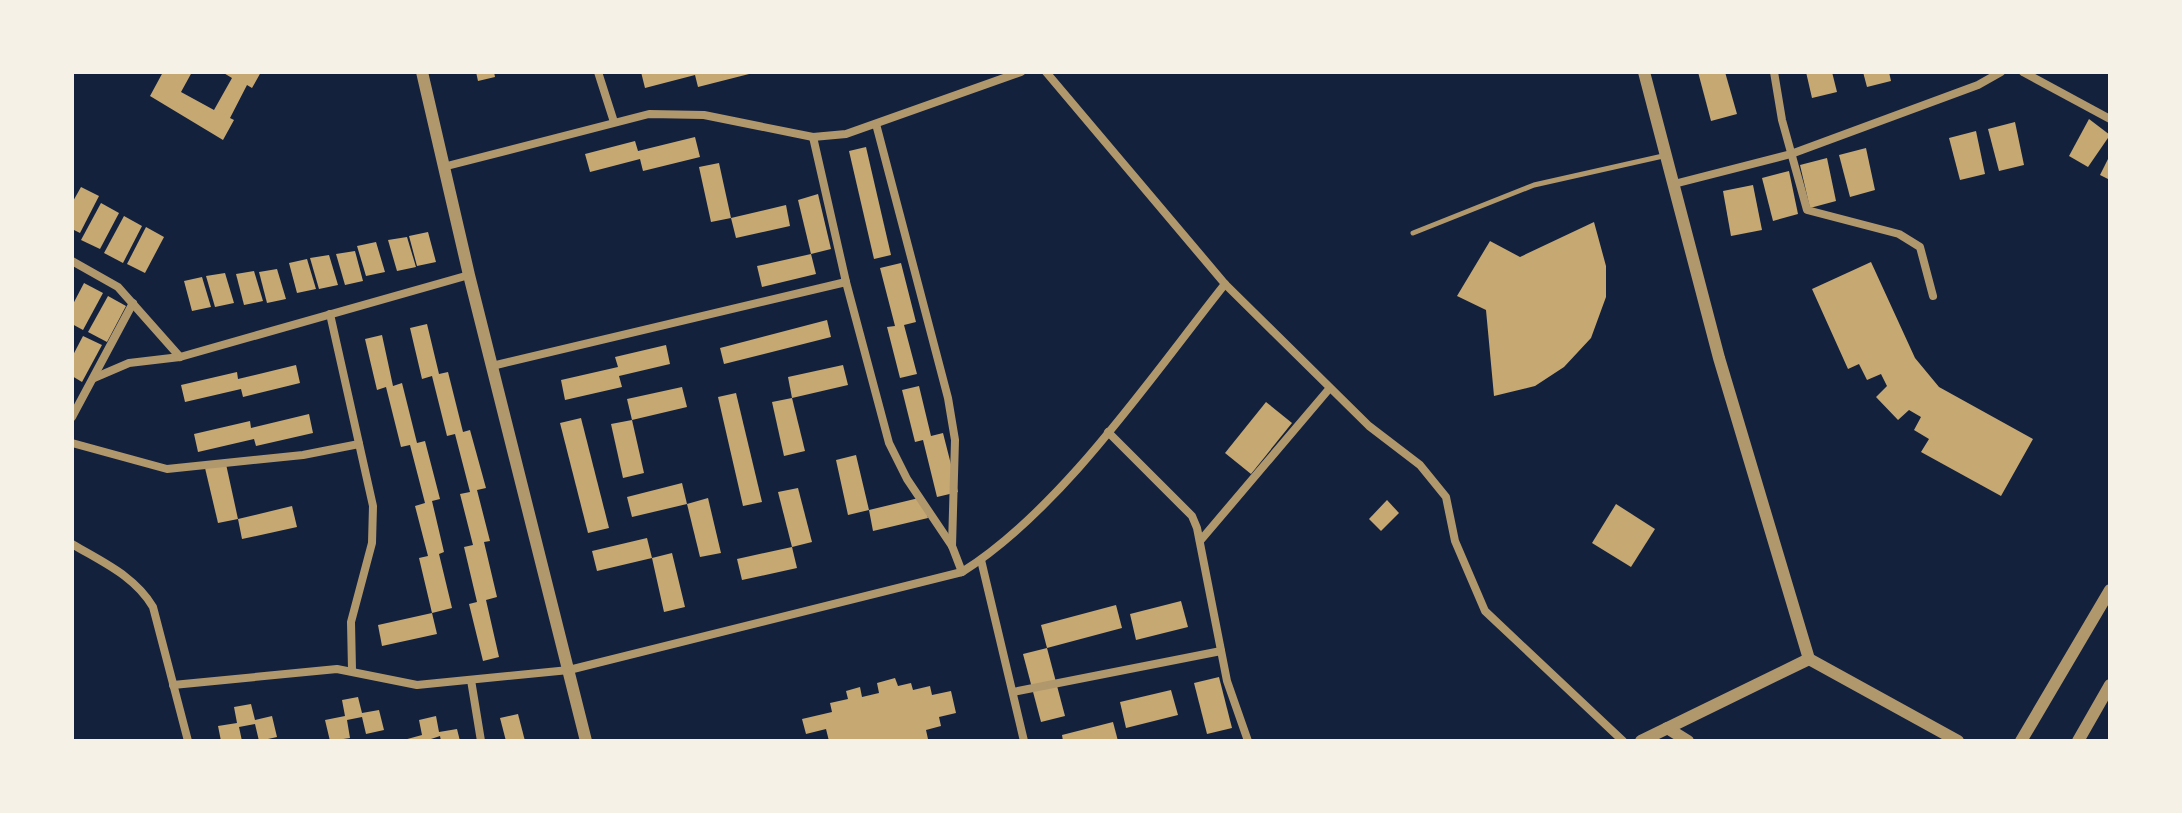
<svg xmlns="http://www.w3.org/2000/svg" width="2182" height="813" font-family="Karla,sans-serif">
  <style>
    .building { fill: #c6a872 }
    .lines { fill: none; stroke-linecap: round; stroke-linejoin: round }
    .service { stroke: #b1986c; stroke-width: 5 }
    .minor { stroke: #b1986c; stroke-width: 8 }
    .tertiary { stroke: #b1986c; stroke-width: 12 }
  </style>
  <rect width="100%" height="100%" fill="#14213d"/>
  <!-- building -->
  <g class="building">
    <path d="M163,72h29l-11,20 33,18 18,-32 -10,-6h39l-9,16 -5,-3 -17,33 4,2 -11,20 -73,-44z"/>
    <path d="M476,72h18l1,5 -17,4z"/>
    <path d="M641,72h112v1l-55,14 -3,-12 -50,13z"/>
    <path d="M1698,72h27l12,42 -26,7z"/>
    <path d="M1806,72h26l5,20 -25,6z"/>
    <path d="M1863,72h26l2,9 -24,6z"/>
    <path d="M2089,119l21,16 -22,32 -19,-11z"/>
    <path d="M2015,122l9,43 -25,6 -11,-42z"/>
    <path d="M1976,131l9,43 -25,6 -11,-42z"/>
    <path d="M695,137l5,20 -57,14 -3,-12 -50,13 -5,-18 50,-13 3,10z"/>
    <path d="M866,147l25,108 -17,4 -25,-108z"/>
    <path d="M1866,148l9,42 -25,7 -11,-42z"/>
    <path d="M2110,155v25l-10,-5z"/>
    <path d="M1827,158l9,43 -26,7 -10,-43z"/>
    <path d="M719,163l12,55 -20,4 -12,-55z"/>
    <path d="M1789,171l9,43 -25,7 -11,-43z"/>
    <path d="M1753,185l9,45 -31,6 -8,-45z"/>
    <path d="M81,187l18,9 -19,37 -8,-4v-26z"/>
    <path d="M818,194l13,55 -20,5 -13,-54z"/>
    <path d="M101,203l18,10 -19,36 -19,-9z"/>
    <path d="M786,205l4,21 -54,12 -5,-20z"/>
    <path d="M124,216l18,10 -19,37 -19,-10z"/>
    <path d="M1594,222l12,44v31l-15,41 -27,29 -29,19 -41,10 -8,-86 -29,-14 33,-55 30,16z"/>
    <path d="M146,227l18,10 -19,36 -18,-9z"/>
    <path d="M428,232l8,30 -19,4 -8,-30z"/>
    <path d="M407,237l9,30 -19,4 -9,-31z"/>
    <path d="M376,242l9,30 -19,4 -9,-30z"/>
    <path d="M355,251l8,30 -18,4 -9,-31z"/>
    <path d="M811,254l5,20 -54,13 -5,-21z"/>
    <path d="M329,255l9,30 -19,4 -9,-31z"/>
    <path d="M307,259l9,30 -19,4 -8,-30z"/>
    <path d="M1871,262l44,96 24,29 94,52 -32,57 -80,-44 8,-13 -15,-9 7,-13 -12,-7 -11,10 -22,-23 11,-11 -6,-12 -14,6 -8,-16 -11,5 -36,-80z"/>
    <path d="M901,263l15,59 -12,3 13,49 -17,4 -13,-51 8,-1 -15,-58z"/>
    <path d="M277,269l9,30 -19,4 -8,-31z"/>
    <path d="M254,271l9,30 -19,4 -8,-31z"/>
    <path d="M225,273l9,30 -19,4 -9,-31z"/>
    <path d="M202,277l9,30 -19,4 -8,-30z"/>
    <path d="M84,283l19,10 -20,37 -11,-6v-18z"/>
    <path d="M108,296l18,10 -19,36 -19,-10z"/>
    <path d="M827,320l4,17 -107,27 -4,-16z"/>
    <path d="M427,324l12,50 9,-2 15,60 7,-2 16,58 -9,2 13,51 -6,1 13,55 -11,3 13,57 -16,4 -14,-57 8,-2 -13,-55 9,-2 -13,-51 10,-2 -15,-58 -8,2 -15,-60 -10,3 -12,-51z"/>
    <path d="M382,335l11,51 9,-3 15,60 8,-2 15,58 -8,2 12,51 -5,2 13,54 -20,5 -13,-55 9,-2 -13,-50 10,-3 -15,-58 -9,2 -15,-60 -9,3 -12,-51z"/>
    <path d="M83,336l19,9 -20,37 -10,-6v-19z"/>
    <path d="M666,345l4,19 -51,12 3,11 -57,13 -4,-20 57,-13 -3,-10z"/>
    <path d="M296,365l4,18 -57,14 -2,-8 -56,13 -4,-17 56,-13 1,7z"/>
    <path d="M843,365l5,20 -56,13 -4,-21z"/>
    <path d="M919,386l12,50 12,-3 15,59 -21,5 -14,-57 -8,2 -13,-52z"/>
    <path d="M682,387l5,20 -55,13 -5,-21z"/>
    <path d="M736,393l26,109 -19,4 -25,-109z"/>
    <path d="M792,398l13,53 -21,5 -12,-54z"/>
    <path d="M1266,402l26,21 -41,51 -26,-21z"/>
    <path d="M309,414l4,19 -57,13 -2,-7 -56,13 -4,-18 56,-13 1,7z"/>
    <path d="M581,418l28,110 -21,5 -28,-110z"/>
    <path d="M632,420l12,53 -21,5 -12,-54z"/>
    <path d="M856,455l13,55 54,-13 5,21 -55,13 -4,-21 -21,5 -12,-55z"/>
    <path d="M226,464l12,55 -20,4 -13,-55z"/>
    <path d="M682,483l5,21 -55,13 -5,-20z"/>
    <path d="M798,488l14,54 -20,5 -14,-55z"/>
    <path d="M708,498l13,55 -21,4 -13,-53z"/>
    <path d="M1387,500l12,13 -18,18 -12,-12z"/>
    <path d="M1616,504l39,25 -24,38 -39,-24z"/>
    <path d="M292,506l5,21 -55,12 -4,-20z"/>
    <path d="M647,538l5,20 20,-5 13,54 -21,5 -12,-54 -55,13 -5,-20z"/>
    <path d="M792,547l5,21 -55,12 -5,-21z"/>
    <path d="M1181,601l7,26 -52,13 -6,-26z"/>
    <path d="M1116,605l6,23 -75,20 -6,-23z"/>
    <path d="M432,613l5,21 -55,12 -4,-21z"/>
    <path d="M1047,648l18,68 -24,6 -18,-68z"/>
    <path d="M1219,677l13,51 -25,6 -13,-51z"/>
    <path d="M895,678l3,8 13,-3 2,7 17,-4 2,9 19,-4 5,22 -17,4 2,9 -15,4 2,9 -10,2h-89l-3,-12 -20,5 -4,-15 30,-7 -2,-9 18,-4 -2,-8 14,-4 2,10 17,-4 -2,-10z"/>
    <path d="M1171,690l7,25 -52,13 -6,-26z"/>
    <path d="M358,697l4,16 17,-3 5,20 -18,4 -4,-17 -15,3 3,18 -20,3 -5,-21 20,-4 -3,-16z"/>
    <path d="M251,704l4,16 17,-4 5,21 -18,4 -4,-17 -16,3 3,14h-21l-3,-15 19,-3 -3,-16z"/>
    <path d="M518,714l7,27h-19l-6,-23z"/>
    <path d="M436,716l3,16 18,-3 3,12h-19l-1,-5 -15,5h-25l22,-6 -3,-15z"/>
    <path d="M1113,722l5,19h-55l-1,-6z"/>
  </g>
  <g class="lines">
    <!-- service -->
    <path class="service" d="M1413,233l121,-48 129,-29"/>
    <!-- minor -->
    <g class="minor">
      <path d="M598,72l16,50"/>
      <path d="M1046,72l179,212 144,142 51,39 26,32 9,44 30,70 138,130"/>
      <path d="M1774,72l8,48 25,90 92,24 21,13 13,49"/>
      <path d="M2023,72l87,47"/>
      <path d="M876,124l72,274 7,42 -3,106"/>
      <path d="M813,137l33,145 43,161 18,36 45,67 10,26"/>
      <path d="M443,167l206,-53 55,1 109,22 33,-3 175,-62"/>
      <path d="M1674,184l117,-30 187,-69 23,-13"/>
      <path d="M72,261l46,26 62,70"/>
      <path d="M330,314l43,192 -1,37 -21,79 1,48"/>
      <path d="M492,366l354,-84"/>
      <path d="M94,378l35,-15 51,-6 289,-82"/>
      <path d="M72,417l61,-114"/>
      <path d="M1108,432l84,84 5,12 30,153 21,60"/>
      <path d="M72,443l95,26 136,-14 56,-11"/>
      <path d="M1200,541l129,-152"/>
      <path d="M72,544c30,18 63,32 81,63l35,134"/>
      <path d="M981,560l43,181"/>
      <path d="M471,680l10,61"/>
      <path d="M173,685l164,-16 80,16 152,-15 393,-98c100,-63 189,-195 263,-288"/>
      <path d="M1013,692l208,-41"/>
    </g>
    <!-- tertiary -->
    <g class="tertiary">
      <path d="M422,72l47,203 117,466"/>
      <path d="M1644,72l75,286 90,301 149,82"/>
      <path d="M1667,728l21,13"/>
      <path d="M1641,741l168,-82"/>
      <path d="M2021,741l89,-151"/>
      <path d="M2078,741l32,-56"/>
    </g>
  </g>
  <!-- border -->
  <rect width="2182" height="813" fill="none" stroke="#f6f1e7" stroke-width="148"/>
</svg>
